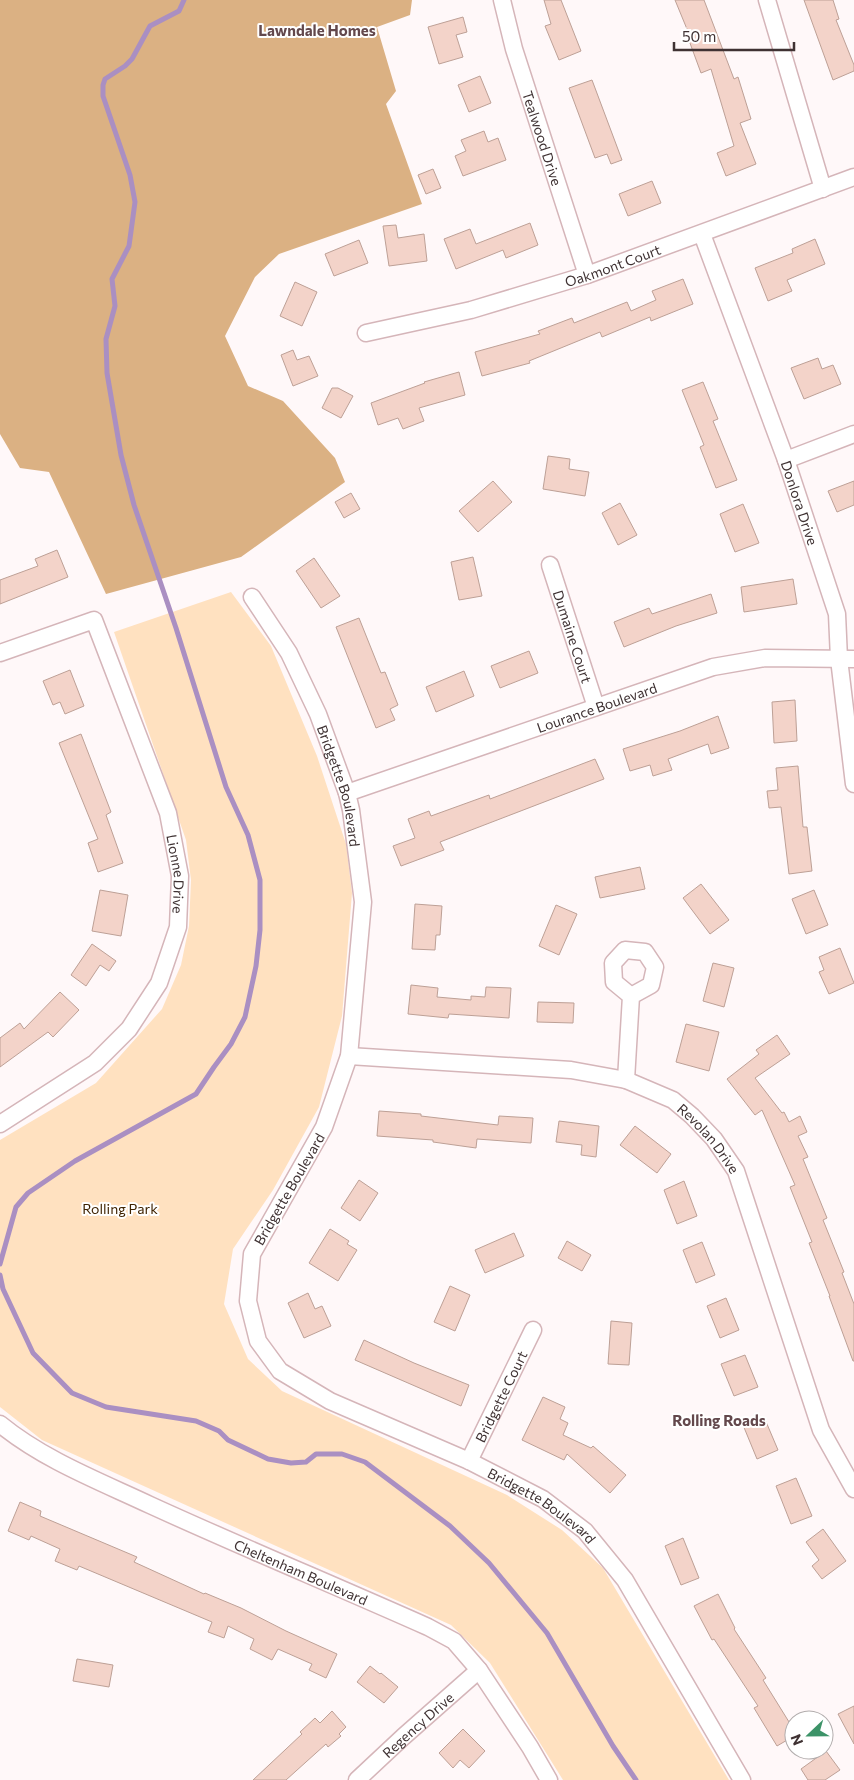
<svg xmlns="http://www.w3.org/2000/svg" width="854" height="1780" font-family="Commissioner,sans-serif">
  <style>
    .green { fill: #ffe1c0 }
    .forest { fill: #dbb183 }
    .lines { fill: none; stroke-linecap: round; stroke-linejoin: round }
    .stream { stroke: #aa8fc2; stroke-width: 5 }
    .building { fill: #f3d3c9; stroke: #bda096 }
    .minor-casing { stroke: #d5b5b9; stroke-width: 19 }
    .minor { stroke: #fff; stroke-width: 16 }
    .labels { text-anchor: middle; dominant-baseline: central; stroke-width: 4; stroke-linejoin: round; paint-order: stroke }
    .street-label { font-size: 14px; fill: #3f3233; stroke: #fff }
    .park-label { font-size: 14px; fill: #3e2200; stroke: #fff }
    .neighbourhood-label { font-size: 15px; font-weight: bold; fill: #63484c; stroke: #fff }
  </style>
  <rect width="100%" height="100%" fill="#fff8f9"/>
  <!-- green -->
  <path class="green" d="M231,592l40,54 46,110 29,88 6,49 -10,123 -23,91 -46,83 -40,59 -9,55 24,55 34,32 225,104 55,35 41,38 126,212h-166l-73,-117 -39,-38 -409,-185 -42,-33v-267l96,-57 66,-74 19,-44 8,-39 2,-46 -5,-40 -72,-208z"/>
  <!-- forest -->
  <path class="forest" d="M0,0h412l-2,15 -33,12 19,64 -10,13 36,100 -143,50 -24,23 -30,59 23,50 35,15 52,57 10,24 -104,75 -135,37 -57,-122 -29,-4 -20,-34z"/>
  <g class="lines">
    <!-- stream -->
    <g class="stream">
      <path d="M0,1264l16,-57 12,-14 47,-32 121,-67 18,-27 17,-23 14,-27 11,-51 4,-36v-50l-12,-45 -22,-48 -50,-159 -42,-123 -13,-50 -14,-82 -1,-34 9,-33 -3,-27 17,-33 6,-44 -5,-27 -27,-79v-11l2,-6 20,-13 7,-7 18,-33 29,-15 5,-11"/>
      <path d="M0,1275l3,14 30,64 39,40 34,14 90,14 23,10 9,9 40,19 23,4 15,-1 10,-8h26l23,8 85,64 39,37 58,70 66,113 23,34"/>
    </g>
  </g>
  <!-- building -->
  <g class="building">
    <path d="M544,0h17l20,51 -22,9 -14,-34 6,-2z"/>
    <path d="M675,0h29l30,79 4,-2 13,42 -11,4 16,41 -30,12 -9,-23 17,-7 -23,-77 -10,4 -14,-38 2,-1z"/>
    <path d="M804,0h29l6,19 -3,1 18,45v6l-21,9z"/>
    <path d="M463,17l4,15 -11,3 7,22 -24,7 -11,-37z"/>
    <path d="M480,76l11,27 -22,9 -11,-27z"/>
    <path d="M592,80l30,80 -11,4 -4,-10 -12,4 -26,-70z"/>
    <path d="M484,131l4,11 10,-4 8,22 -43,16 -8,-20 11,-5 -5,-11z"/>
    <path d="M433,169l8,19 -15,6 -8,-19z"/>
    <path d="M652,181l9,22 -33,13 -9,-22z"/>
    <path d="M530,223l8,22 -32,13 -3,-8 -47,19 -12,-30 26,-10 6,15z"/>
    <path d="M396,225l2,13 26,-4 3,27 -38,5 -6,-40z"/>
    <path d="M815,239l10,25 -38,16 5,11 -24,10 -13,-33 38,-15 -1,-4z"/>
    <path d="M359,240l9,23 -34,13 -9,-22z"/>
    <path d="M683,279l10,25 -42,17 -1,-4 -48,20 -2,-5 -71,29 1,2 -48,13 -7,-24 65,-18 -2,-3 34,-13 2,5 53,-21 4,9 25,-11 -4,-9z"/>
    <path d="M295,282l22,10 -15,34 -22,-10z"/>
    <path d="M293,350l4,10 12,-4 9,20 -25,10 -12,-31z"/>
    <path d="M818,358l4,11 11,-4 8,19 -37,15 -13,-31z"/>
    <path d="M459,372l6,23 -46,13 5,13 -21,8 -5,-11 -20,7 -7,-22 54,-20 -1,-1z"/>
    <path d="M703,382l15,37 -5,2 24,59 -21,8 -16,-41 4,-2 -22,-55z"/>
    <path d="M332,388h6l15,8 -12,22 -19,-10z"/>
    <path d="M548,456l22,3 -1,10 20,3 -4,24 -42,-7z"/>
    <path d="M493,481l19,21 -34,30 -19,-21z"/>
    <path d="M854,481v24l-17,7 -9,-21z"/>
    <path d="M351,493l9,16 -16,9 -9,-16z"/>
    <path d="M620,503l17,32 -19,10 -16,-32z"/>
    <path d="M743,504l16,39 -24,9 -15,-38z"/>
    <path d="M57,550l11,27 -68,27v-24l38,-14 -3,-7z"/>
    <path d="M473,557l9,39 -23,4 -8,-38z"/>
    <path d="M314,558l26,38 -19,12 -25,-37z"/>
    <path d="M793,579l4,25 -53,8 -3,-25z"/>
    <path d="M711,594l6,19 -41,13 -52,21 -10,-25 35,-14 3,6z"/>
    <path d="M359,618l22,55 4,-1 13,33 -8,4 5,11 -19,8 -40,-101z"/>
    <path d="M529,651l9,22 -38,15 -9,-22z"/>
    <path d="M70,670l14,36 -19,8 -5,-12 -7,3 -10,-24z"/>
    <path d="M464,671l10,25 -38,16 -10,-25z"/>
    <path d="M795,700l2,41 -23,2 -2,-41z"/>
    <path d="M718,716l11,32 -18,6 -3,-10 -40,15 4,11 -19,6 -3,-11 -20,6 -7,-22 57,-18z"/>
    <path d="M81,734l30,78 -5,3 17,48 -25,9 -10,-29 10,-4 -39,-96z"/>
    <path d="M595,759l9,20 -164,63 4,8 -43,16 -8,-20 22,-8 -7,-19 21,-8 2,5 58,-21 1,4z"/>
    <path d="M798,766l5,61h4l5,44 -23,3 -8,-67 -12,1 -2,-17 11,-1 -2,-22z"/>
    <path d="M640,867l5,22 -45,9 -5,-21z"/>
    <path d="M701,884l28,36 -19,14 -27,-36z"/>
    <path d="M100,890l28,5 -7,41 -29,-5z"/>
    <path d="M814,890l14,35 -22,9 -14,-35z"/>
    <path d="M415,904l27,2 -2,29h-4l-1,15 -23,-1z"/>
    <path d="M556,905l21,9 -18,41 -20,-9z"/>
    <path d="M92,944l24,17 -7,10 -9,-6 -14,21 -15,-11z"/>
    <path d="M840,948l14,35 -25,11 -10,-22 5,-2 -5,-13z"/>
    <path d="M713,963l21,5 -10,39 -21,-6z"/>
    <path d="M411,985l27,3 -1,9 34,3v-4l14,1 1,-10 25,1 -2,30 -60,-4 -1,4 -40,-4z"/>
    <path d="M60,992l19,18 -26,27 -5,-5 -48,35v-29l20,-15 4,6z"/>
    <path d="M538,1002l36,1 -1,20 -36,-1z"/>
    <path d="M686,1024l33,8 -10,39 -33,-9z"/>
    <path d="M777,1035l13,19 -35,24 27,35 2,-1 5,10 11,-6 7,16 -9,4 10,21 -5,2 24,59 -4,2 21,52 -2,1 12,31v57h-1l-24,-65h1l-21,-53 3,-1 -22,-55 5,-2 -33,-75 -7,5 -28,-36 32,-25 -3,-4z"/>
    <path d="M379,1111l42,3v2l77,9 1,-9 34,2 -2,25 -54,-4 -1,9 -43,-6v-2l-56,-4z"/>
    <path d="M559,1121l40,5 -3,31 -15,-2 1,-10 -26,-3z"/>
    <path d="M635,1126l36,28 -14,19 -37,-28z"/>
    <path d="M359,1180l19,13 -18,28 -19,-13z"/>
    <path d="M684,1181l13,35 -20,8 -13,-34z"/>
    <path d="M330,1229l19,12 -2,3 10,6 -19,31 -29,-18z"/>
    <path d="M514,1233l10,23 -39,17 -10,-23z"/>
    <path d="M567,1241l24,14 -9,16 -24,-13z"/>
    <path d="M702,1242l13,33 -19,8 -13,-33z"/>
    <path d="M450,1286l20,9 -15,36 -21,-9z"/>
    <path d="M308,1293l7,16 7,-3 9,20 -27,12 -16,-35z"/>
    <path d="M726,1298l13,32 -19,8 -13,-32z"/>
    <path d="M611,1321l21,2 -3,42 -21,-1z"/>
    <path d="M364,1340l50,23 55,22 -8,21 -106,-46z"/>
    <path d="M745,1355l13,32 -24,9 -13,-32z"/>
    <path d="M543,1397l22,10 -5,12 8,4 -5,12 28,13 2,-2 33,29 -16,18 -43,-39 -3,6 -42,-20z"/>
    <path d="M764,1417l14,33 -21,9 -14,-34z"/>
    <path d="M796,1478l16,38 -21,8 -15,-38z"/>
    <path d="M20,1502l21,9 -1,5 97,41 -3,5 70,32 1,-1 36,15 45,23 51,23 -11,24 -17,-8 3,-6 -34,-15 -6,11 -22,-11 4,-10 -26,-13 -4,12 -16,-6 4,-10 -133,-56 -2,4 -22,-9 5,-12 -29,-13 -2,4 -21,-9z"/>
    <path d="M823,1529l23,32 -24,18 -10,-13 7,-6 -13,-18z"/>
    <path d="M683,1538l16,40 -18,7 -16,-39z"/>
    <path d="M718,1594l17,34 -1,1 32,49 -3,2 31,50v6l-17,10 -23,-38 4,-2 -44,-67 -2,1 -18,-34z"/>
    <path d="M77,1659l36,6 -4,22 -36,-6z"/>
    <path d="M370,1666l10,8 1,-1 17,14 -14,16 -27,-21z"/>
    <path d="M854,1706v38l-16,-30z"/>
    <path d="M332,1711l14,16 -7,7 2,2 -13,11 -2,-3 -40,36h-33l49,-46 -2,-2 15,-14 5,5z"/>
    <path d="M463,1729l22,22 -16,17 -9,-8 -7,8 -14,-15z"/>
    <path d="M826,1751l14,19 -15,10h-17l-7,-11z"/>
  </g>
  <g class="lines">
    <!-- minor casing -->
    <g class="minor-casing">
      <g id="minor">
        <path id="s1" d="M502,0l12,49 73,226"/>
        <path d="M767,0l56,189"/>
        <path id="s2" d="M702,234l84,226 51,154 2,45 15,125"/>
        <path id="s3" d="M366,333l105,-23 116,-35 267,-98"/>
        <path d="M786,460l68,-26"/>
        <path id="s4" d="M550,565l46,142"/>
        <path id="s5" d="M252,597l37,56 29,61 29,79 4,17 12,92 -14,154 -25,71 -72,127 -4,47 10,40 22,30 50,30 139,60 74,38 42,32 40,49 117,200"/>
        <path id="s6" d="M0,653l94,-33 74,193 12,63 -2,51 -19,56 -30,46 -34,34 -95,61"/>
        <path id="s7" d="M347,793l366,-126 52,-9 89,1"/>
        <path id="s8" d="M349,1056l222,14 55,10 47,20 19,16 22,23 22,32 85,259 33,59"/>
        <path d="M626,1080l5,-84 -17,-14 -1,-19 12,-13 20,2 10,15 -4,18 -20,11"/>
        <path id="s9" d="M0,1424c44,36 99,57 150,81 92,42 186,81 278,122l26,14 25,29 51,77 19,33"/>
        <path id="s10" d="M469,1461l64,-131"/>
        <path id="s11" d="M357,1780l46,-43 76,-67"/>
      </g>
    </g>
    <!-- minor -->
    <use href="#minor" class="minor"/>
  </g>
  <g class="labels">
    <!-- street labels -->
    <g class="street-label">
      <text stroke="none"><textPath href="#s1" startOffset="144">Tealwood Drive</textPath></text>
      <text stroke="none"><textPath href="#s3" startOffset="256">Oakmont Court</textPath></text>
      <text stroke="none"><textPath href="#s2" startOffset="286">Donlora Drive</textPath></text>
      <text stroke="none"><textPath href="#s4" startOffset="75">Dumaine Court</textPath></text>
      <text stroke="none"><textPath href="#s7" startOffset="264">Lourance Boulevard</textPath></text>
      <text stroke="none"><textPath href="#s5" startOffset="210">Bridgette Boulevard</textPath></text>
      <text stroke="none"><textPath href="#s6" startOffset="368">Lionne Drive</textPath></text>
      <text stroke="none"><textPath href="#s8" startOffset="382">Revolan Drive</textPath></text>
      <text transform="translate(289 1189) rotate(-60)">Bridgette Boulevard</text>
      <text stroke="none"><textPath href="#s10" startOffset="72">Bridgette Court</textPath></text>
      <text stroke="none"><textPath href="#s5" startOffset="1126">Bridgette Boulevard</textPath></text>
      <text stroke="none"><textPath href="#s9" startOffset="336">Cheltenham Boulevard</textPath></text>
      <text stroke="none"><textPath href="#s11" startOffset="82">Regency Drive</textPath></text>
    </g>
    <!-- park labels -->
    <g class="park-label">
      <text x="120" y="1208">Rolling Park</text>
    </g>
    <!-- neighbourhood labels -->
    <g class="neighbourhood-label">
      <text x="317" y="30">Lawndale Homes</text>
      <text x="719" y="1420">Rolling Roads</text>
    </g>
  </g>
  <!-- north arrow -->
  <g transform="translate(809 1735) rotate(248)"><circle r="24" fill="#ffffff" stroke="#b2adad"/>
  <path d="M0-4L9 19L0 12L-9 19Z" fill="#3c9368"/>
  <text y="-8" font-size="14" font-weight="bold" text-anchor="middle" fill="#3f3233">N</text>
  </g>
  <!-- scale -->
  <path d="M674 42v8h120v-8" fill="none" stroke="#3f3233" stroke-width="2.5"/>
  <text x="682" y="42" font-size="15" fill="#3f3233" stroke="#ffffff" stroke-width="4" paint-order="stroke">50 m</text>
</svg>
